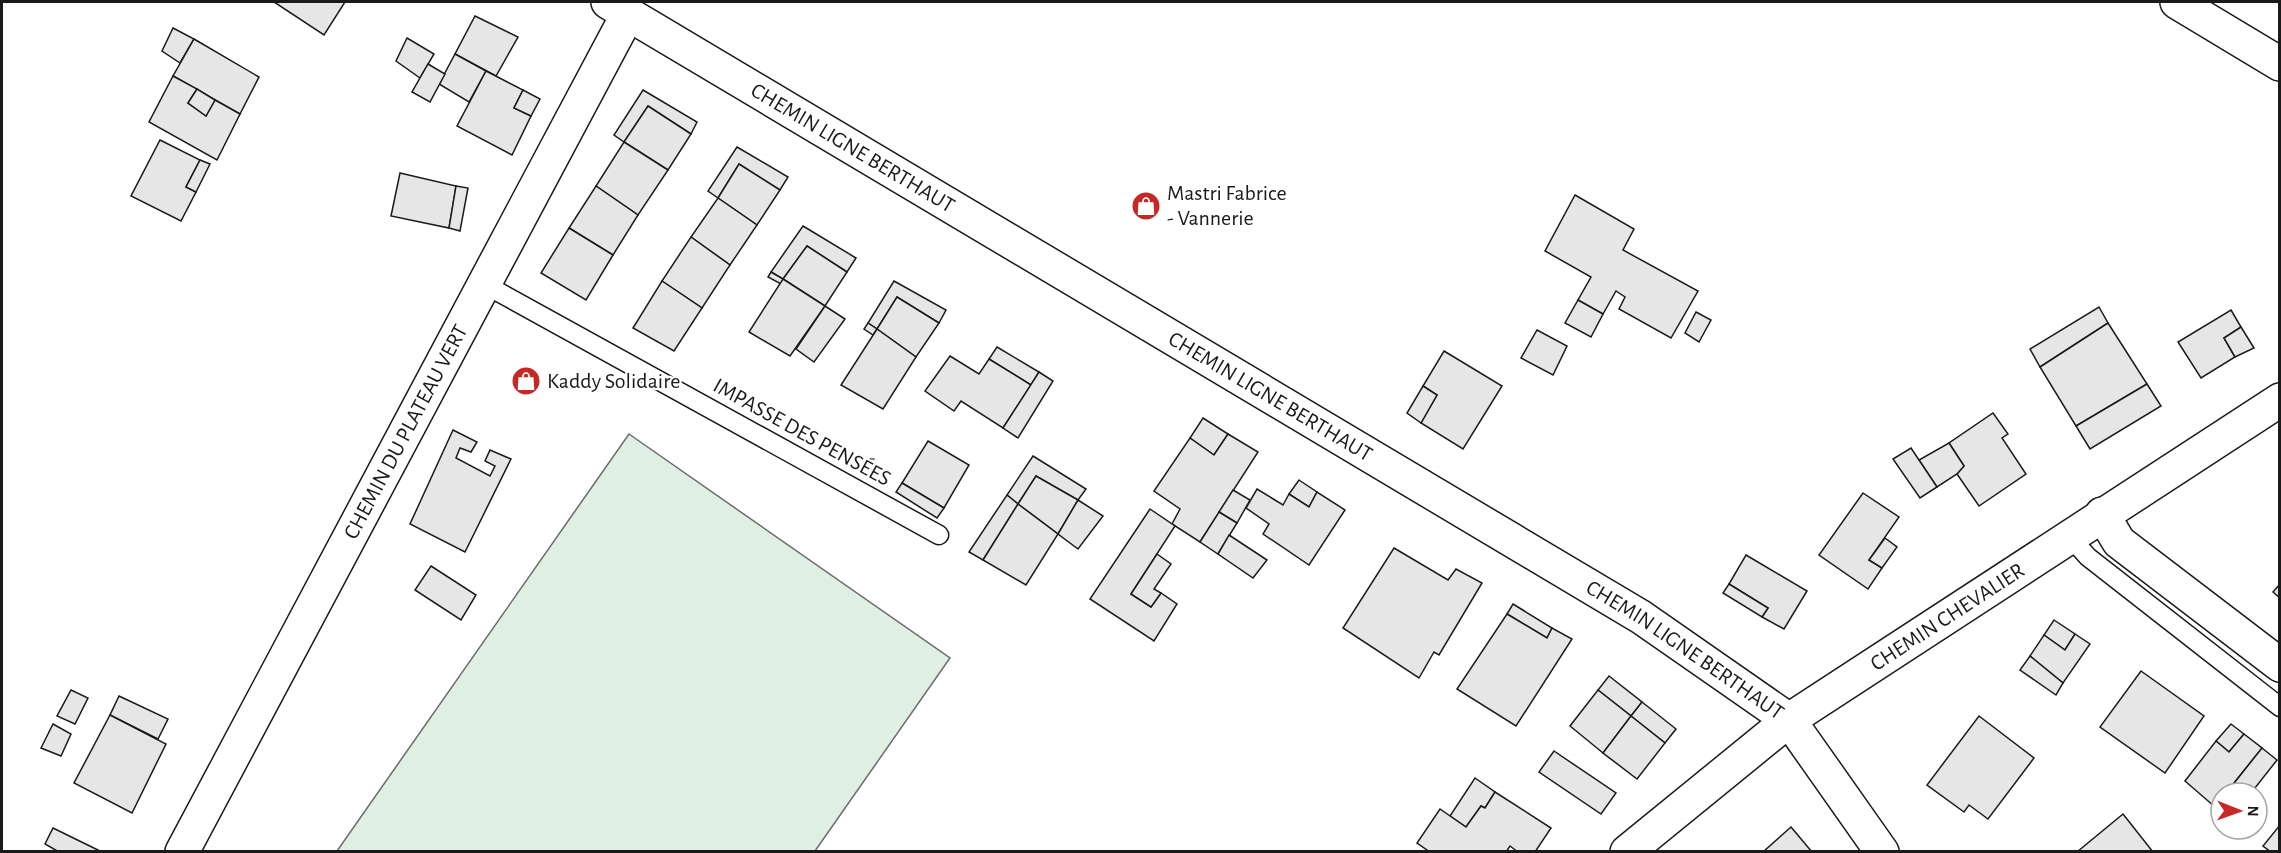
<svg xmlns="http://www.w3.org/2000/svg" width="2281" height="853" font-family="'Alegreya Sans',sans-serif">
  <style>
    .green { fill: #e0efe3; stroke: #6a6a6a; stroke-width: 1.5 }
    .building { fill: #e6e6e6; stroke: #1a1a1a; stroke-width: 1.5 }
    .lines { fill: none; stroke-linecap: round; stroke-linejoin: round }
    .service-casing { stroke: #1a1a1a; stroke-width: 21 }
    .minor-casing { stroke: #1a1a1a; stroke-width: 36 }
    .tertiary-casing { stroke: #1a1a1a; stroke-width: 36 }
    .service { stroke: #fff; stroke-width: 18 }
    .minor { stroke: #fff; stroke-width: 33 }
    .tertiary { stroke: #fff; stroke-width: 33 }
    .labels { text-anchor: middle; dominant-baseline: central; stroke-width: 4.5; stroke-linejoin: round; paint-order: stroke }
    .street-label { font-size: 22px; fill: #1a1a1a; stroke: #fff }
    .poi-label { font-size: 22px; fill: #1a1a1a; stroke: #fff; text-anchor: start }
  </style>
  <rect width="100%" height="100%" fill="#fff"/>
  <!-- green -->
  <path class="green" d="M629,434l321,224 -135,193h-478z"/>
  <!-- building -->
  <g class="building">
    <path d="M274,2h71l-21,33z"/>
    <path d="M475,16l43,21 -22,39 -41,-22z"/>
    <path d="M173,28l21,11 -14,24 -18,-12z"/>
    <path d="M407,38l27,16 -14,24 -24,-17z"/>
    <path d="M194,39l65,38 -19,37 -67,-38z"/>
    <path d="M455,54l31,17 -17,31 -30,-18z"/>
    <path d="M428,64l17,10 -15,28 -18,-10z"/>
    <path d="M486,71l37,19 -9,18 17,8 -19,39 -55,-29z"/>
    <path d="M173,76l24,13 -9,14 18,13 9,-16 25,14 -23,46 -68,-38z"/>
    <path d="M197,89l18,11 -9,16 -18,-13z"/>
    <path d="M523,90l17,9 -9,17 -17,-8z"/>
    <path d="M643,90l54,32 -6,12 -43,-28 -24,36 -10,-7z"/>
    <path d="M648,106l43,28 -23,36 -44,-28z"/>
    <path d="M160,140l40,20 -14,27 10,5 -15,29 -50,-25z"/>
    <path d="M624,142l44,28 -30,45 -42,-29z"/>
    <path d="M737,147l51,30 -8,13 -41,-26 -21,34 -10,-7z"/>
    <path d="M200,160l10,4 -14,28 -10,-5z"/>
    <path d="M739,164l41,26 -23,35 -39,-27z"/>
    <path d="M400,173l56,13 -7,42 -58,-12z"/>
    <path d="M456,186l12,2 -8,43 -11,-3z"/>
    <path d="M596,186l42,29 -25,40 -44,-27z"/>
    <path d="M1575,195l59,34 -11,21 75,41 -27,47 -52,-29 6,-12 -9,-6 -13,23 -25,-14 13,-23 -46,-26z"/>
    <path d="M718,198l39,27 -27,40 -39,-28z"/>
    <path d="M803,226l53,32 -9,14 -40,-26 -24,33 -12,-7z"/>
    <path d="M569,228l44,27 -27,45 -45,-27z"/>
    <path d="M691,237l39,28 -28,43 -40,-27z"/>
    <path d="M807,246l40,26 -22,34 -42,-27z"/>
    <path d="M771,272l12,7 -2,5 -13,-7z"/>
    <path d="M783,279l42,27 -35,50 -41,-24z"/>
    <path d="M662,281l40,27 -28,43 -41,-23z"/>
    <path d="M894,281l52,29 -7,13 -42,-26 -20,32 -9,-6z"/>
    <path d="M897,297l42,26 -23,34 -39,-28z"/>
    <path d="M1578,300l25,14 -12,23 -26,-14z"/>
    <path d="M825,306l20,13 -31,43 -18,-13z"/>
    <path d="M2099,307l9,16 -68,44 -10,-18z"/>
    <path d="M2231,310l10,17 -17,11 11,19 -34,21 -23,-36z"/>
    <path d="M1696,312l15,8 -12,22 -14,-9z"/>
    <path d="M868,323l9,6 -4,6 -9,-6z"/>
    <path d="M2108,323l39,61 -71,42 -36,-59z"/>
    <path d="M2241,327l13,21 -19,9 -11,-19z"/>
    <path d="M877,329l39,28 -33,52 -42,-24z"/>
    <path d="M1537,330l30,16 -14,29 -32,-17z"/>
    <path d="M997,347l42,25 -8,13 -42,-26z"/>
    <path d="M1444,351l58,35 -39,63 -42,-26 16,-28 -14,-9z"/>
    <path d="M950,356l29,18 10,-15 42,26 -28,43 -42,-27 -7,10 -29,-20z"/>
    <path d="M1039,372l14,9 -35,57 -15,-10z"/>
    <path d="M2147,384l14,22 -71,43 -14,-23z"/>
    <path d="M1423,386l14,9 -16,28 -14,-10z"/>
    <path d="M1993,413l15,21 -6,4 24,36 -47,32 -22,-32 7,-8 -15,-23z"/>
    <path d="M1203,418l25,16 -14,21 -24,-17z"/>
    <path d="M453,430l24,12 -6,10 -11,-4 -4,10 34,18 5,-10 -10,-5 5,-11 21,9 -46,93 -55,-28z"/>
    <path d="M1228,434l30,18 -58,90 -28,-18 8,-15 -26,-18 36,-53 24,17z"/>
    <path d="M928,441l41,24 -25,43 -42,-25z"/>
    <path d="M1949,443l15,23 -7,8 -20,13 -18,-27z"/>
    <path d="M1911,448l26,39 -17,11 -27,-39z"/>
    <path d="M1033,456l53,33 -8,11 -42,-24 -18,28 -11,-9z"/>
    <path d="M1036,476l42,24 -20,34 -40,-30z"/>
    <path d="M1299,480l18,12 -8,15 -20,-13z"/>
    <path d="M902,483l42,25 -7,10 -41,-26z"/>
    <path d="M1257,489l26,16 6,-11 20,13 8,-15 28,18 -36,55 -46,-31 6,-10 -23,-16z"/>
    <path d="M1233,490l17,10 -13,23 -18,-11z"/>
    <path d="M1863,493l36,24 -30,43 13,8 -14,21 -49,-34z"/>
    <path d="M1007,495l11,9 -35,56 -14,-8z"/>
    <path d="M1078,500l25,16 -25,33 -20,-15z"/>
    <path d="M1018,504l40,30 -32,51 -43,-25z"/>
    <path d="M1150,509l25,17 -44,68 20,13 10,-14 16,11 -23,37 -64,-42z"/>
    <path d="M1219,512l18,11 -19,31 -18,-12z"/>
    <path d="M1229,535l38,25 -14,18 -35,-24z"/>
    <path d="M1885,538l12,9 -15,21 -13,-8z"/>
    <path d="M1394,548l54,32 8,-11 26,14 -43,72 -5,-3 -15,26 -76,-50z"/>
    <path d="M1157,554l14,10 -17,25 7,4 -10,14 -20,-13z"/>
    <path d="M1746,555l61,36 -23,38 -22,-12 6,-9 -39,-24z"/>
    <path d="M431,566l45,29 -15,25 -46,-30z"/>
    <path d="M1729,584l39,24 -6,9 -39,-24z"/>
    <path d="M2280,584v14l-7,-6z"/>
    <path d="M1513,604l39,24 -5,10 -40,-24z"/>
    <path d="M1507,614l40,24 5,-10 20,11 -56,87 -59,-37z"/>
    <path d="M2054,620l21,14 -10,16 -21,-15z"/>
    <path d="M2075,634l15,10 -27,39 -33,-27 14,-21 21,15z"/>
    <path d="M2030,656l33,27 -7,12 -36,-25z"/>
    <path d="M2141,671l63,45 -39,57 -65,-46z"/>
    <path d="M1609,676l33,26 -11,14 -33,-26z"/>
    <path d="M71,690l17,8 -13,26 -18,-8z"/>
    <path d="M1598,690l33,26 -28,37 -33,-27z"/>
    <path d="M119,696l49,23 -10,20 -48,-24z"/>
    <path d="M1642,702l34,27 -11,14 -34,-27z"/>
    <path d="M110,715l56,29 -34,69 -58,-30z"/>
    <path d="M1631,716l34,27 -28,36 -34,-26z"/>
    <path d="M1979,716l55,42 -46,61 -19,-14 -5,7 -37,-27z"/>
    <path d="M53,724l18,10 -10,22 -20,-8z"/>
    <path d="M2231,724l13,10 -15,18 -13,-11z"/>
    <path d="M2244,734l18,14 -36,45h-5v6l-6,8 -30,-26 31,-40 13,11z"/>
    <path d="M2262,748l15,12 -26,33h-13l-7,-6z"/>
    <path d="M1554,751l62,42 -15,21 -62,-42z"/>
    <path d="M1475,778l20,14 -10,16 -4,-2 -15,21 -16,-11z"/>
    <path d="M1495,792l56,36 -16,24h-17l-8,-6 -4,6h-76l-13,-9 23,-34 26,18 15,-21 4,2z"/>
    <path d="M2123,814l30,38h-76z"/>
    <path d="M2280,825v27h-9l-8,-6z"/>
    <path d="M1791,827l21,25h-49z"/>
    <path d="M53,828l49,24h-43l-14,-8z"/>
  </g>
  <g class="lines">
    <!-- service casing -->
    <g class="service-casing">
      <g id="service">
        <path d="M484,284l455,251"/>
        <path d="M2069,536l19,21 192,150"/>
      </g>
    </g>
    <!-- minor casing -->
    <g class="minor-casing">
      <g id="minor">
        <path d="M2177,2l103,62"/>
        <path d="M2102,514l17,28 161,123"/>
        <path id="s1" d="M182,852l446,-838"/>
      </g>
    </g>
    <!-- tertiary casing -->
    <g class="tertiary-casing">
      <g id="tertiary">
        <path id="s2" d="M608,2l1033,615 148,103 93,132"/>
        <path id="s3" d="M1627,852l162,-132 491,-320"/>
      </g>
    </g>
    <!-- service -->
    <use href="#service" class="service"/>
    <!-- minor -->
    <use href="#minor" class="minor"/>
    <!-- tertiary -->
    <use href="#tertiary" class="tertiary"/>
  </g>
  <!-- icons -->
  <defs>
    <g id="shop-disc" transform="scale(1.5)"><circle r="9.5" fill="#c62828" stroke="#fff"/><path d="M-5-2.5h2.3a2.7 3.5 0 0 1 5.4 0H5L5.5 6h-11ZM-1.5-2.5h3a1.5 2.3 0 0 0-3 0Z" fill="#fff"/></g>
  </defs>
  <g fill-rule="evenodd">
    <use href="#shop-disc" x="1146" y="206"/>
    <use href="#shop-disc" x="526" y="381"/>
  </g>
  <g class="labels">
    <!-- street labels -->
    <g class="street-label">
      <text stroke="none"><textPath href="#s2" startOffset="285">CHEMIN LIGNE BERTHAUT</textPath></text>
      <text stroke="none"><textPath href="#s2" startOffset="771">CHEMIN LIGNE BERTHAUT</textPath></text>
      <text transform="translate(802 432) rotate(29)">IMPASSE DES PENSÉES</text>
      <text stroke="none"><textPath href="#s1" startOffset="476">CHEMIN DU PLATEAU VERT</textPath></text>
      <text stroke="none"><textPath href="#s3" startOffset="398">CHEMIN CHEVALIER</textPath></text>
      <text stroke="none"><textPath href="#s2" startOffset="1257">CHEMIN LIGNE BERTHAUT</textPath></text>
    </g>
    <!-- poi labels -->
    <g class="poi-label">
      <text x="1167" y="193">Mastri Fabrice<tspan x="1167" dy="25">- Vannerie</tspan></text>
      <text x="547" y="381">Kaddy Solidaire</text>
    </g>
  </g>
  <!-- border -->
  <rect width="2281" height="853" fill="none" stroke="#1a1a1a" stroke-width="6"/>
  <!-- north arrow -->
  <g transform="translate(2239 811) rotate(91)"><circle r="28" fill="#ffffff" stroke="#a3a3a3" stroke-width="1.5"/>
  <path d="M0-4.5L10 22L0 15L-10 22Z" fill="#c62828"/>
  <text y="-9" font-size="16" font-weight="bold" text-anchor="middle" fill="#1a1a1a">N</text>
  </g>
</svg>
